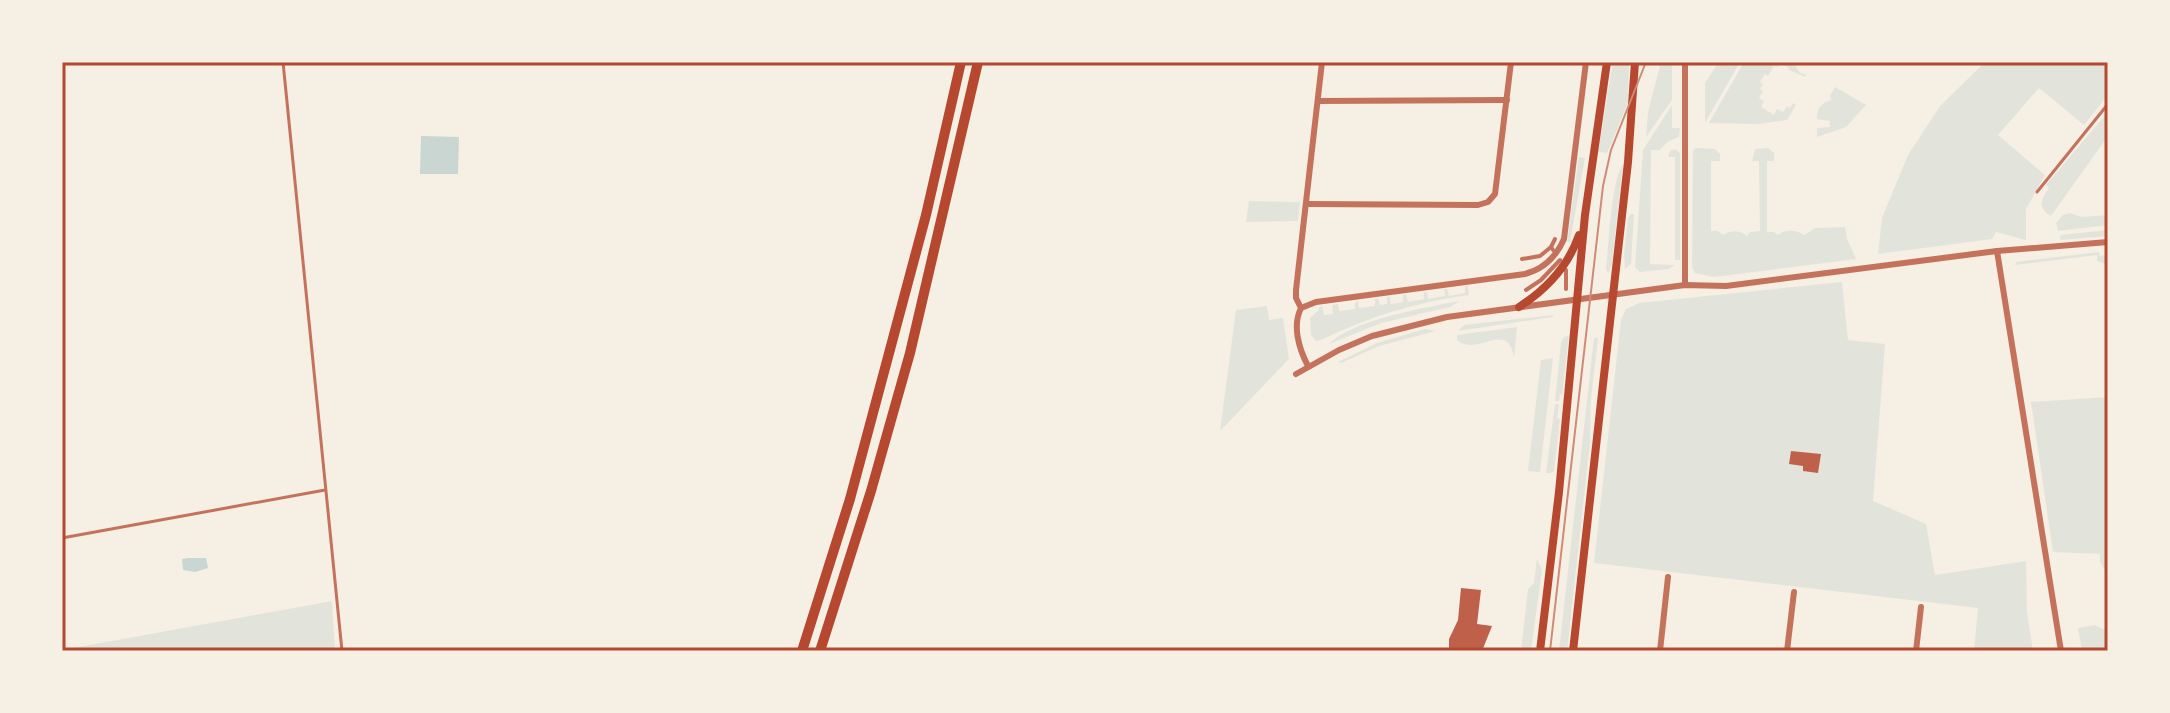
<svg xmlns="http://www.w3.org/2000/svg" width="2170" height="713" font-family="'Asap Condensed',sans-serif">
  <style>
    .green { fill: #e2e4dc }
    .water { fill: #c9d6d2 }
    .building { fill: #bf614a }
    .lines { fill: none; stroke-linecap: round; stroke-linejoin: round }
    .service { stroke: #c5725c; stroke-width: 3 }
    .pedestrian { stroke: #c5725c; stroke-width: 4 }
    .minor { stroke: #c5725c; stroke-width: 6 }
    .secondary { stroke: #b5482f; stroke-width: 8 }
    .trunk { stroke: #b5482f; stroke-width: 10 }
    .tram { stroke: #cf8b77; stroke-width: 2 }
    .neatline { fill: none; stroke: #b5482f; stroke-width: 3 }
  </style>
  <rect width="100%" height="100%" fill="#f6efe4"/>
  <!-- green -->
  <g class="green">
    <path d="M1613,62h16l-1,41 -21,50 -9,-1z"/>
    <path d="M1661,62h11v38l-26,37 2,-25z"/>
    <path d="M1719,62h21l-35,61v-40z"/>
    <path d="M1744,62h49l6,10 7,3 -1,2 -16,-7v-2l-8,-5 -3,4 -4,-1 -6,10 -3,-2 -5,8 3,2 -3,5 3,2 -4,7 5,3 -3,6 13,8 3,-6 6,3 4,-6 3,2 3,-5 3,2 -9,15 -29,4 -49,-1z"/>
    <path d="M1985,62h123v33l-24,30 -45,-37 -41,47 47,40 -19,34v31l-30,-8 -4,7 -114,15 4,-36 26,-63 32,-49z"/>
    <path d="M1835,87l31,18 -20,22 -29,10v-9l13,-1v-6l-13,-2c0,-11 4,-16 14,-19l-1,-4z"/>
    <path d="M1672,105v23h8l-1,9 -12,5 -7,8h-9l-1,114 25,1 -6,4 -29,3 -5,-5 8,-117z"/>
    <path d="M2108,112v24l-57,80c-14,-8 -10,-17 -2,-28l-3,-3z"/>
    <path d="M1696,148l19,1 5,5v7h-9v70h7l5,4c7,-5 17,-5 24,1l3,-4 10,-1 -1,-70h-7l3,-12 13,-1 6,5v8h-7v71h7l4,3c7,-6 19,-5 26,0l11,-7 30,-1 2,12 9,20 -142,18 -19,-4 -3,-6 1,-117z"/>
    <path d="M1675,149l5,4v107h-5v-103h-7l2,-6z"/>
    <path d="M1579,157l6,1 -15,84h-3z"/>
    <path d="M1623,164l-11,99 -4,11 -2,-6c3,-24 5,-87 17,-104z"/>
    <path d="M1249,201l51,1 -2,19 -52,1z"/>
    <path d="M2070,213l12,4 26,-2v10l-50,6 -2,-8 7,-8z"/>
    <path d="M1631,214h3l-3,50 -6,5 -1,-15 4,-36z"/>
    <path d="M2108,230v6l-47,4 -1,-3 1,-2z"/>
    <path d="M2099,252l1,4 8,-1v10l-11,-4v-6l-82,10 1,-3z"/>
    <path d="M1842,282l6,58 37,4 -12,157 53,23 9,51 91,-14 1,51 6,39h-59l4,-43 -384,-45 27,-243 5,-11 13,-6z"/>
    <path d="M1465,286h3l1,9c-53,7 -101,22 -148,45l-5,1 -5,-6 -1,-17 9,-8v-3l3,-1 2,9 9,-1 -1,-9 6,-1 1,7 16,-2v-7l3,-1 1,7 16,-2v-7l3,-1 2,7 7,-1v-7h3l1,7 12,-2v-7l3,-1 2,8 16,-3v-7h3l1,7 17,-3 -1,-7h3l2,7 16,-3z"/>
    <path d="M1460,301l-10,6 -69,16 -52,21c23,-24 97,-37 131,-43z"/>
    <path d="M1267,306l2,14 14,-2 6,41 -69,72 16,-121z"/>
    <path d="M1554,315l-2,2 -94,14 6,-6z"/>
    <path d="M1517,327l-3,31c-6,-40 -38,0 -57,-18v-5z"/>
    <path d="M1425,329l11,2 -57,15 -38,17 -3,-1 39,-19z"/>
    <path d="M1569,335l-7,60 -2,-1 -1,7h-4l6,-58 2,-5z"/>
    <path d="M1594,338h4l-7,61 -1,44 -23,208h-8z"/>
    <path d="M1553,358l-13,114 -12,-1 13,-111z"/>
    <path d="M2108,397v179l-8,-14v-8l-47,-2 -22,-150z"/>
    <path d="M1555,404h4l-2,14 3,1 -6,52 -3,2h-5z"/>
    <path d="M1537,559l5,11 -11,81h-10l7,-62 6,-6z"/>
    <path d="M332,601l3,50h-273v-1z"/>
    <path d="M2095,625l10,5 3,-2v23h-26l-4,-23z"/>
  </g>
  <!-- water -->
  <g class="water">
    <path d="M421,136l38,1 -1,37h-38z"/>
    <path d="M188,558h18l2,10 -13,4 -12,-2 -1,-11z"/>
  </g>
  <!-- building -->
  <g class="building">
    <path d="M1791,451l30,3 -3,19 -15,-2v-5l-14,-2z"/>
    <path d="M1461,588l20,2 -4,34 15,2 -10,25 -33,-2v-10l9,-19z"/>
  </g>
  <g class="lines">
    <!-- service -->
    <g class="service">
      <path d="M283,62l59,589"/>
      <path d="M2037,192l71,-88"/>
      <path d="M62,538l263,-48"/>
    </g>
    <!-- pedestrian -->
    <g class="pedestrian">
      <path d="M1553,250l-2,-3 4,-8"/>
      <path d="M1522,259l18,-3 11,-9"/>
      <path d="M1566,270v19"/>
      <path d="M1526,290l15,-10 19,-20"/>
    </g>
    <!-- minor -->
    <g class="minor">
      <path d="M1318,101l189,-1"/>
      <path d="M1306,204l172,1 10,-3 7,-8 16,-132"/>
      <path d="M1997,251l64,400"/>
      <path d="M1685,285v-223"/>
      <path d="M1301,308l15,-6 209,-28c19,-5 31,-17 39,-35l22,-177"/>
      <path d="M1308,366c-9,-17 -16,-40 -7,-58l-5,-10v-8l26,-228"/>
      <path d="M1296,374l43,-24 33,-14 75,-19 238,-32 41,1 271,-35 111,-9"/>
      <path d="M1660,651l8,-74"/>
      <path d="M1787,651l7,-59"/>
      <path d="M1916,651l5,-44"/>
    </g>
    <!-- secondary -->
    <g class="secondary">
      <path d="M1519,307c28,-18 49,-40 60,-72"/>
      <path d="M1540,651l19,-159 26,-277 22,-153"/>
      <path d="M1573,651l55,-489 7,-100"/>
    </g>
    <!-- trunk -->
    <g class="trunk">
      <path d="M802,651l48,-152 76,-284 35,-153"/>
      <path d="M820,651l51,-160 39,-138 68,-291"/>
    </g>
    <!-- tram -->
    <path class="tram" d="M1550,651l53,-465 8,-36 35,-88"/>
  </g>
  <!-- border -->
  <rect width="2170" height="713" fill="none" stroke="#f6efe4" stroke-width="128"/>
  <rect x="64" y="64" width="2042" height="585" class="neatline"/>
</svg>
